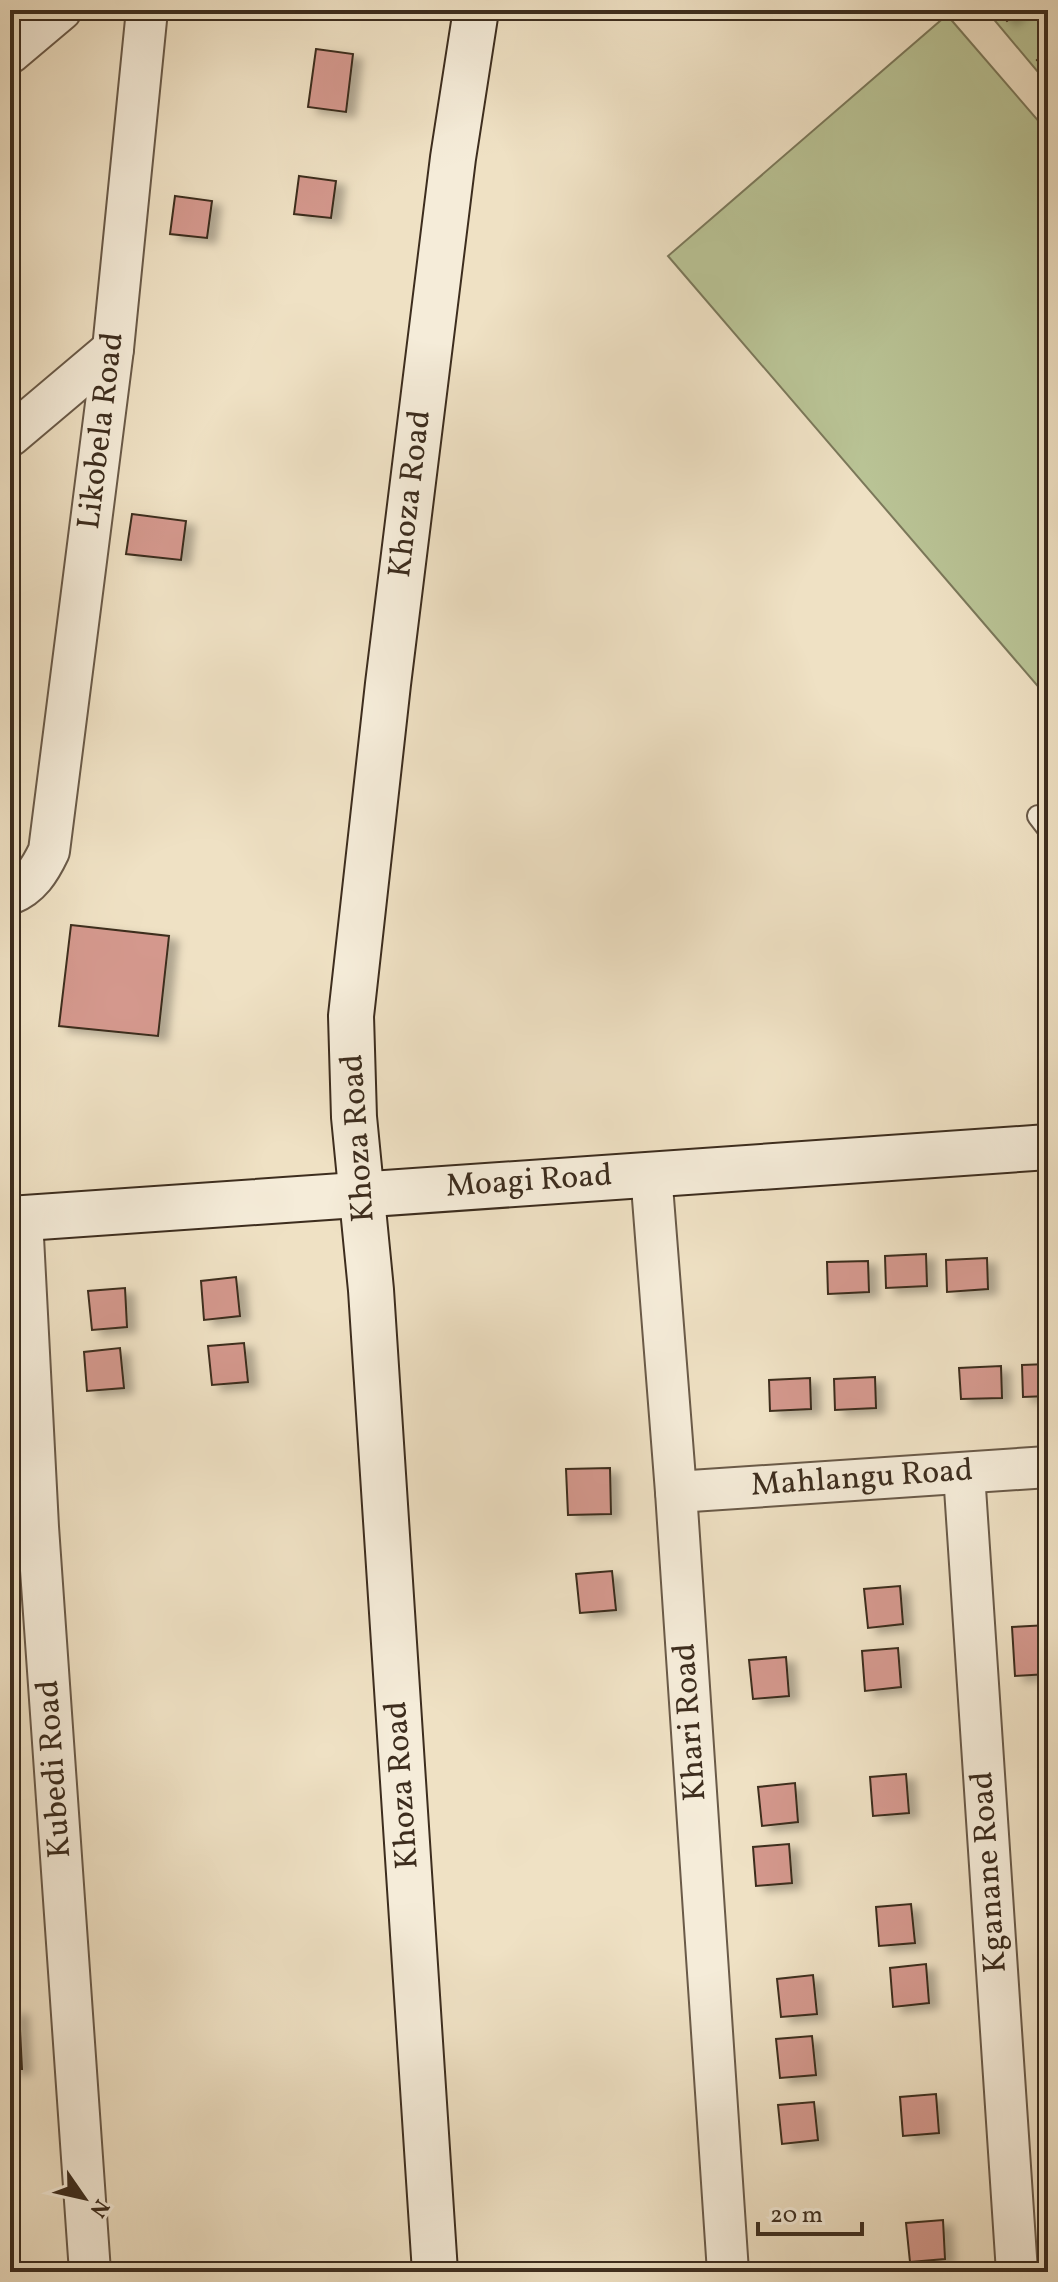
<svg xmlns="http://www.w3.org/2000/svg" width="1058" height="2282" font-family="Vollkorn,serif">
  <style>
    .green { fill: #b9c395; stroke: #7b785a; stroke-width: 2 }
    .building { fill: #d4988d; stroke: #3d2d1e; stroke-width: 2; filter: url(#shadow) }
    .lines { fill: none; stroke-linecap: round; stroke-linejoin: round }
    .lane-casing { stroke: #6a5a48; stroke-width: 24 }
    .street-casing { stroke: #6a5a48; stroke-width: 44 }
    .secondary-casing { stroke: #3d2d1e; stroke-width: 48 }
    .lane { stroke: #f5ecd9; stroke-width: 20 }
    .street { stroke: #f5ecd9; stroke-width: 40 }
    .secondary { stroke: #f5ecd9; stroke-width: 44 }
    .labels { text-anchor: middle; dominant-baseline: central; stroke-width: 6; stroke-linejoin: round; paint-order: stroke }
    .street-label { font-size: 32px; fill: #3d2d1e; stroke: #f5ecd9 }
  </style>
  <defs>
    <filter id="shadow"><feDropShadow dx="9" dy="5" stdDeviation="4" flood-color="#0004"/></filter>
  </defs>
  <rect width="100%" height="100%" fill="#efe1c4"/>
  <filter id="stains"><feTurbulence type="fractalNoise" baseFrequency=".0025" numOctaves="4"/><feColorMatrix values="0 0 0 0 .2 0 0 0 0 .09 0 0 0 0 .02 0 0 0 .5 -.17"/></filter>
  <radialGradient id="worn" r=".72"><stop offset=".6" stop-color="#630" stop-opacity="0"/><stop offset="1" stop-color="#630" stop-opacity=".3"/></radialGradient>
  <!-- green -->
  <g class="green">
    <path d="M986,10h62v74z"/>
    <path d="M947,15l101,117v566l-380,-442z"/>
  </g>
  <!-- building -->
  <g class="building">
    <path d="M997,10h24l-14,11z"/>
    <path d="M316,49l37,5 -7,58 -38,-5z"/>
    <path d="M1048,51v21l-11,-12z"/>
    <path d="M299,176l37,5 -5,37 -37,-4z"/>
    <path d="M175,196l37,5 -5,37 -37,-4z"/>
    <path d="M132,514l54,7 -5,39 -55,-6z"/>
    <path d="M71,925l98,11 -11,100 -99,-10z"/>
    <path d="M926,1254l1,32 -41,2 -1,-32z"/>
    <path d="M987,1258l1,31 -41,3 -1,-32z"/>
    <path d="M868,1261l1,31 -41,2 -1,-32z"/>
    <path d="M236,1277l4,39 -36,4 -3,-39z"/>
    <path d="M125,1288l2,39 -35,3 -4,-39z"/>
    <path d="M244,1343l4,39 -36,3 -4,-39z"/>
    <path d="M120,1348l4,40 -37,3 -3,-39z"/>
    <path d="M1048,1364v32l-25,1 -1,-32z"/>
    <path d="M1001,1366l1,32 -41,1 -2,-31z"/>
    <path d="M875,1377l1,31 -41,2 -1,-31z"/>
    <path d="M810,1378l1,31 -41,2 -1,-31z"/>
    <path d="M610,1468l1,46 -43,1 -2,-46z"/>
    <path d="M612,1571l4,39 -36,3 -4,-39z"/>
    <path d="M900,1586l3,38 -35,4 -4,-39z"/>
    <path d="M1048,1625v49l-33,2 -3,-49z"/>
    <path d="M898,1648l3,39 -36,4 -3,-40z"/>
    <path d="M786,1657l3,39 -36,3 -4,-39z"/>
    <path d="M906,1774l3,39 -36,3 -3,-39z"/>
    <path d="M795,1783l3,39 -36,4 -4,-39z"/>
    <path d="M789,1844l3,39 -36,3 -3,-39z"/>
    <path d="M911,1904l4,39 -36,3 -3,-39z"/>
    <path d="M926,1964l3,39 -36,4 -3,-39z"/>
    <path d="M813,1975l4,39 -36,3 -4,-38z"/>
    <path d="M10,2010h9l3,59h-12z"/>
    <path d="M812,2036l4,39 -36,3 -4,-39z"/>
    <path d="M936,2094l3,39 -36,3 -3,-39z"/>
    <path d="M814,2102l4,38 -36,4 -4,-39z"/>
    <path d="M943,2220l2,39 -35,3 -4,-39z"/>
  </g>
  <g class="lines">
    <!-- lane casing -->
    <g class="lane-casing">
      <path id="lane" d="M1038,816l10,13"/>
    </g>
    <!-- street casing -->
    <g class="street-casing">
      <g id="street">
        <path d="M10,53l51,-43"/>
        <path d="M10,436l103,-87"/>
        <path d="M10,894c20,-8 30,-24 39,-43l64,-502 34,-339"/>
        <path d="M651,1173l25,319 52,780"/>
        <path d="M22,1218l16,309 52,745"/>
        <path d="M964,1473l53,799"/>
        <path d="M676,1492l372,-25"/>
      </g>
    </g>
    <!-- secondary casing -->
    <g class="secondary-casing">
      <g id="secondary">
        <path d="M10,1219l1038,-72"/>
        <path d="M435,2272l-64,-982 -17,-173 -3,-101 37,-332 65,-526 23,-148"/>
      </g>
    </g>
    <!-- lane -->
    <use href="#lane" class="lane"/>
    <!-- street -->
    <use href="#street" class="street"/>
    <!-- secondary -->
    <use href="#secondary" class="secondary"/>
  </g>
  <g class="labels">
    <!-- street labels -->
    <g class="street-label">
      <text transform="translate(102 431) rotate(-83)">Likobela Road</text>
      <text transform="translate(411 494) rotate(-83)">Khoza Road</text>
      <text transform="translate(359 1138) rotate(-94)">Khoza Road</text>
      <text transform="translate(529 1182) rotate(-4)">Moagi Road</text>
      <text transform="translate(862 1479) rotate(-4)">Mahlangu Road</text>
      <text transform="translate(691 1722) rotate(-94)">Khari Road</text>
      <text transform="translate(55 1769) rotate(-94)">Kubedi Road</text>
      <text transform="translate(403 1785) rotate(-94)">Khoza Road</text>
      <text transform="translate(990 1872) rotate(-94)">Kganane Road</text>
    </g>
  </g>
  <!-- margin -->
  <rect width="1058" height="2282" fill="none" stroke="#efe1c4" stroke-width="40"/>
  <rect x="12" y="12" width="1034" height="2258" fill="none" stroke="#3d2d1e" stroke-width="4"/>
  <rect x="20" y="20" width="1018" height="2242" fill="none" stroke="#3d2d1e" stroke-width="2"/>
  <!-- north arrow -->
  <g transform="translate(84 2198) rotate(124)" stroke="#f5ecd9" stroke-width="6" paint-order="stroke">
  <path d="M0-6L14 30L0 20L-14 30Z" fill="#3d2d1e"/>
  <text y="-12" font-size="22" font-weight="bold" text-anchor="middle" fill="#3d2d1e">N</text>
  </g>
  <!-- scale -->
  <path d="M758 2222v12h104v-12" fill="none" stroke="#3d2d1e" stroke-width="4"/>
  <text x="770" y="2222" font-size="24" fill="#3d2d1e" stroke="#f5ecd9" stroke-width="6" paint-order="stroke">20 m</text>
  <rect width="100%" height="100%" filter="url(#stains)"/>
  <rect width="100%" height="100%" fill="url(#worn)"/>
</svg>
